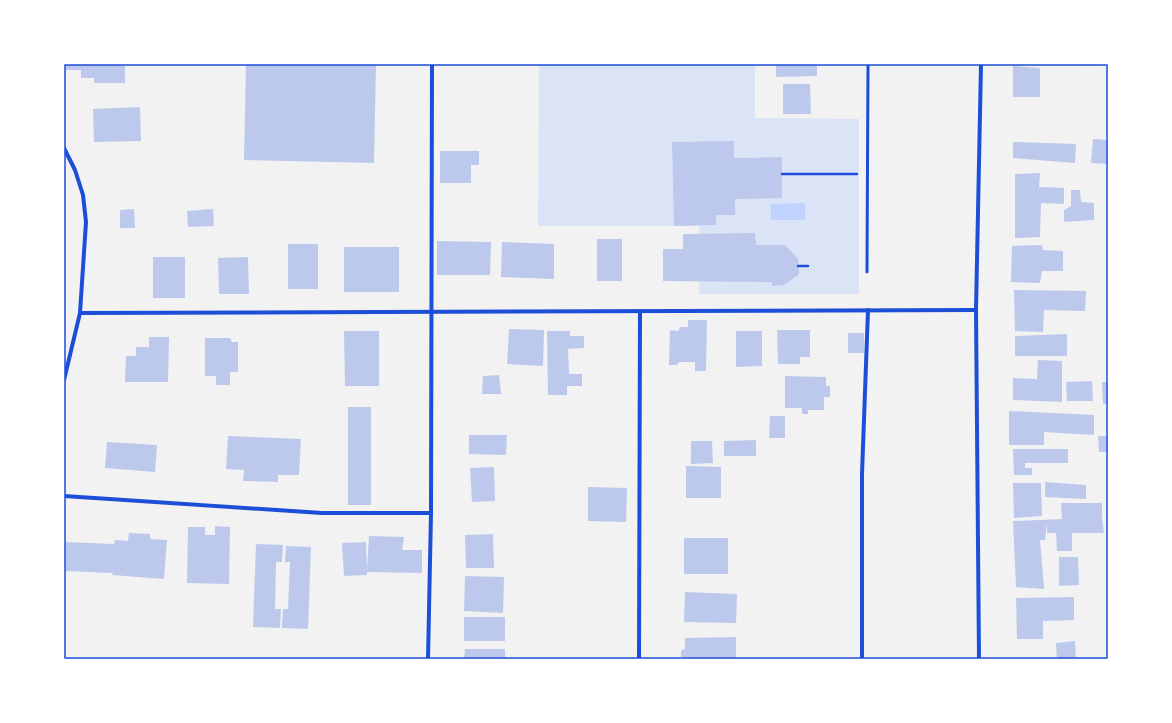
<svg xmlns="http://www.w3.org/2000/svg" width="1172" height="723" font-family="Signika,sans-serif">
  <style>
    .green { fill: #dbe4f7 }
    .water { fill: #bfd3fe }
    .building { fill: #bdc9ec }
    .lines { fill: none; stroke-linecap: round; stroke-linejoin: round }
    .path { stroke: #1d4ed8; stroke-width: 2.5 }
    .service { stroke: #1d4ed8; stroke-width: 3 }
    .minor { stroke: #1d4ed8; stroke-width: 4 }
    .neatline { fill: none; stroke: #1d4ed8; stroke-width: 1.5 }
  </style>
  <rect width="100%" height="100%" fill="#f2f2f2"/>
  <!-- green -->
  <path class="green" d="M539,64h216v54l104,1v175h-160v-68h-161z"/>
  <!-- water -->
  <path class="water" d="M805,203v17h-34v-16z"/>
  <!-- building -->
  <g class="building">
    <path d="M64,64h61v19h-31v-5h-13v-8h-17z"/>
    <path d="M246,64h130l-2,99 -130,-3z"/>
    <path d="M776,64h41v12l-41,1z"/>
    <path d="M1075,64h20v2l-20,-1z"/>
    <path d="M1013,66l27,2v29h-27z"/>
    <path d="M1106,72h2v22h-1z"/>
    <path d="M783,84h27l1,30h-28z"/>
    <path d="M140,107l1,34 -47,1 -1,-33z"/>
    <path d="M1093,139l15,1v24l-17,-1z"/>
    <path d="M734,141v17l48,-1v41l-47,1v16h-19v10l-42,1 -2,-84z"/>
    <path d="M1013,142l63,2 -1,19 -62,-5z"/>
    <path d="M440,151h39v14h-8v18h-31z"/>
    <path d="M1040,173l-1,14 25,1v16l-23,-1 -1,34 -25,1v-64z"/>
    <path d="M1071,190h9l1,12 13,1v17l-30,2v-12l7,-4z"/>
    <path d="M134,209l1,19h-15v-18z"/>
    <path d="M213,209l1,17 -26,1 -1,-16z"/>
    <path d="M755,233l1,12h29l13,14 1,15 -15,11 -12,1v-4l-109,-1v-32h20v-15z"/>
    <rect x="597" y="239" width="25" height="42"/>
    <path d="M437,241l54,1 -1,33h-53z"/>
    <path d="M502,242l52,2v35l-53,-2z"/>
    <rect x="288" y="244" width="30" height="45"/>
    <path d="M1042,245l1,5 20,1v20h-21l-2,12 -29,-1 1,-36z"/>
    <rect x="344" y="247" width="55" height="45"/>
    <rect x="153" y="257" width="32" height="41"/>
    <path d="M248,257l1,37h-30l-1,-36z"/>
    <path d="M1014,290l72,1 -1,20 -41,-1 -1,22 -28,-1z"/>
    <path d="M688,320h19l-1,51h-11v-9h-16l-2,3h-8l1,-35 8,1 2,-4h8z"/>
    <path d="M509,329l35,1 -1,36 -36,-2z"/>
    <path d="M777,330h33v27h-10v7h-22z"/>
    <path d="M344,331h35v55h-34z"/>
    <path d="M547,331h23v5h14v12l-16,1 1,25h13v12h-15v9h-19z"/>
    <path d="M736,331h26v35l-26,1z"/>
    <rect x="848" y="333" width="16" height="20"/>
    <path d="M1067,334v22h-52v-20z"/>
    <path d="M149,337h20l-1,45h-43l1,-26h10v-9h13z"/>
    <path d="M205,338h25l2,4h6v30h-8v13h-14v-9h-11z"/>
    <path d="M1038,360l24,1v41l-49,-2v-22l24,1z"/>
    <path d="M499,375l2,19h-19l1,-18z"/>
    <path d="M785,376l41,1v9h4v11h-6v13h-16v4h-6v-6h-17z"/>
    <path d="M1092,381l1,20h-26l-1,-19z"/>
    <path d="M1102,382h6v22h-5z"/>
    <rect x="348" y="407" width="23" height="98"/>
    <path d="M1009,411l85,4v20l-50,-3v13h-35z"/>
    <path d="M770,416h15v22h-16z"/>
    <path d="M469,435h38l-1,20 -37,-1z"/>
    <path d="M228,436l73,3 -2,36h-21v7l-35,-1 1,-11 -18,-1z"/>
    <path d="M1098,436h10v16h-9z"/>
    <path d="M756,440v16h-32v-15z"/>
    <path d="M691,441h21l1,22 -22,1z"/>
    <path d="M107,442l50,3 -2,27 -50,-4z"/>
    <path d="M1013,449h55v14h-43v5h7v7h-18z"/>
    <path d="M686,466l35,1v31h-35z"/>
    <path d="M494,467l1,34 -23,1 -2,-34z"/>
    <path d="M1045,482l41,3v14l-41,-2z"/>
    <path d="M1013,483h28l1,33 -28,2z"/>
    <path d="M588,487l39,1 -1,34 -38,-1z"/>
    <path d="M1061,503h41v15l2,15h-32v18h-15l-1,-18h-9v-11l-2,18h-5l4,49 -28,-2 -3,-66 49,-2z"/>
    <path d="M215,526l15,1 -1,57 -42,-1 1,-56h17v8h10z"/>
    <path d="M129,533l21,1v5l17,1 -3,39 -52,-4 1,-2 -49,-2v-29l50,2 1,-4 13,1z"/>
    <path d="M493,534l1,34h-28l-1,-33z"/>
    <path d="M369,536l35,1 -2,13h20v23l-55,-1v3l-23,1 -2,-33 24,-1 1,28z"/>
    <rect x="684" y="538" width="44" height="36"/>
    <path d="M256,544l27,1 -1,17h-6l-1,47h6l-1,19 -27,-1z"/>
    <path d="M286,546l25,1 -3,82 -26,-1 1,-19h5l2,-47h-5z"/>
    <path d="M1059,557h19l1,28 -20,1z"/>
    <path d="M465,576l39,1 -1,36 -39,-2z"/>
    <path d="M685,592l52,2 -1,29 -52,-1z"/>
    <path d="M1074,597v23l-31,1v18h-26l-1,-41z"/>
    <rect x="464" y="617" width="41" height="24"/>
    <path d="M736,637v22h-47v-2h-8v-7l4,-1v-11z"/>
    <path d="M1075,641l1,18h-19l-1,-16z"/>
    <path d="M465,649h40v10h-41z"/>
  </g>
  <g class="lines">
    <!-- path -->
    <g class="path">
      <path d="M782,174h75"/>
      <path d="M798,266h10"/>
    </g>
    <!-- service -->
    <path class="service" d="M867,272l1,-208"/>
    <!-- minor -->
    <g class="minor">
      <path d="M64,148l11,22 8,25 3,27 -6,91 -16,67"/>
      <path d="M80,313l896,-3"/>
      <path d="M64,496l258,17h109"/>
      <path d="M428,659l3,-146 1,-449"/>
      <path d="M639,659l1,-348"/>
      <path d="M862,659v-185l6,-164"/>
      <path d="M979,659l-3,-349 5,-246"/>
    </g>
  </g>
  <!-- border -->
  <rect width="1172" height="723" fill="none" stroke="#ffffff" stroke-width="130"/>
  <rect x="65" y="65" width="1042" height="593" class="neatline"/>
</svg>
